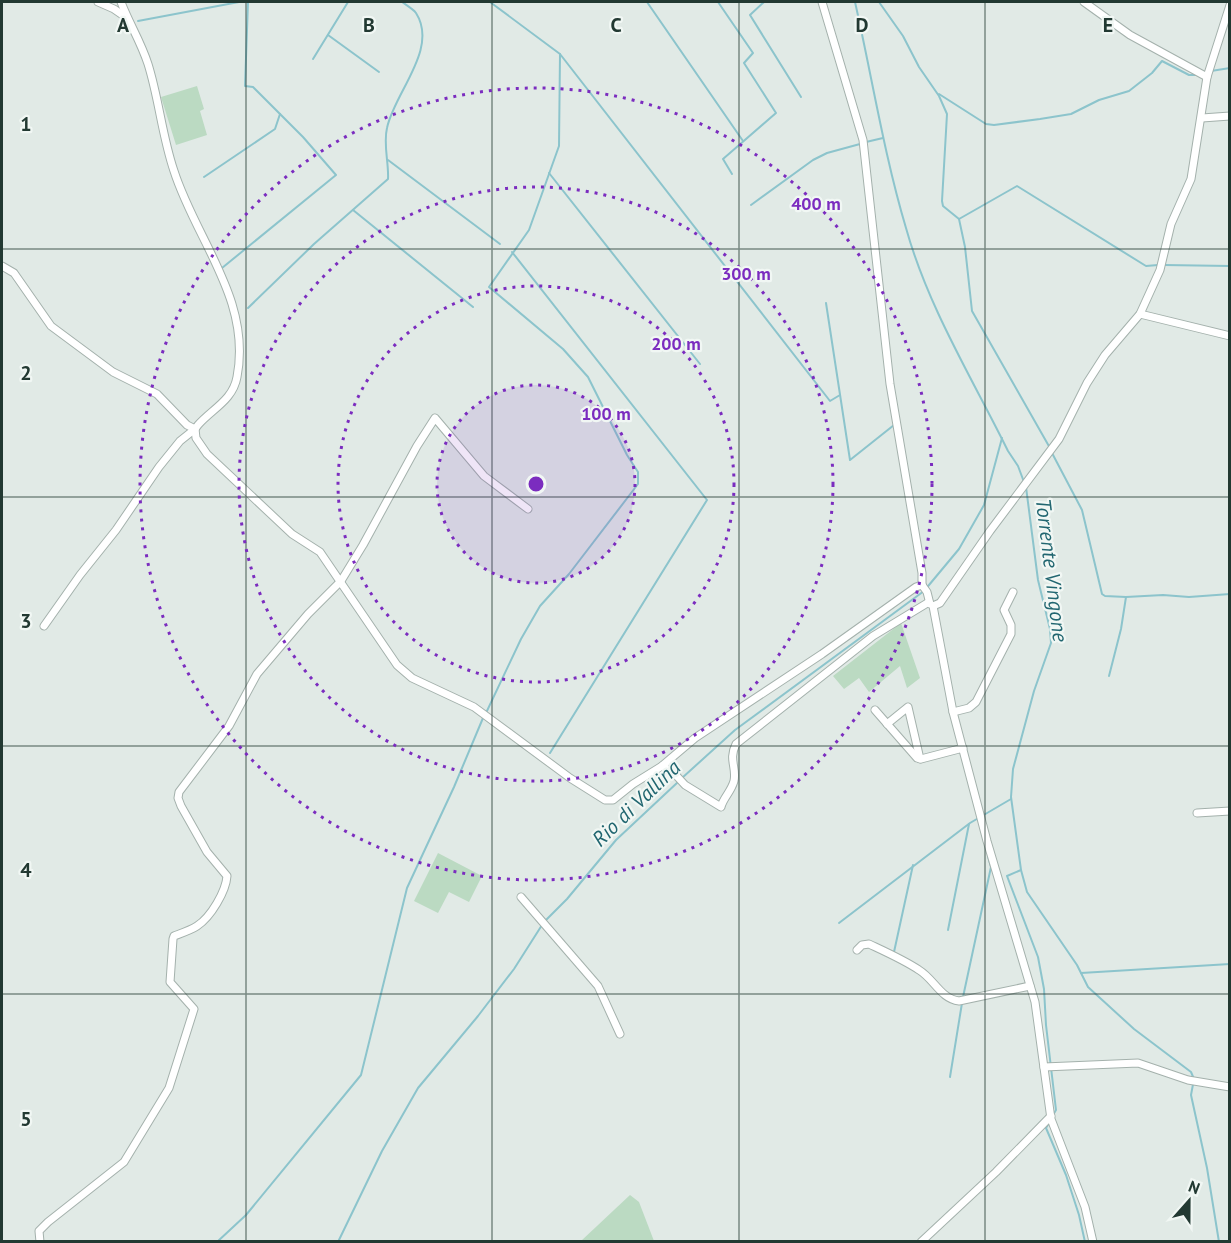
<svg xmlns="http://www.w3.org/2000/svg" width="1231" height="1243" font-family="'PT Sans',sans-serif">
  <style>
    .green { fill: #bbdac2 }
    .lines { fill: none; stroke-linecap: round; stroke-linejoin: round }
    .stream { stroke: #8cc4cc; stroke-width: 2 }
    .minor-casing { stroke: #a4b1ac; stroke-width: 9 }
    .minor { stroke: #fff; stroke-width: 7 }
    .grid { fill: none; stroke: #223932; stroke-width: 1.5; stroke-opacity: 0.55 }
    .ring { fill: none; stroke: #7b2cbf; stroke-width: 3; stroke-dasharray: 3 6 }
    .labels { text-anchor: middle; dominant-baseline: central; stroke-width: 4.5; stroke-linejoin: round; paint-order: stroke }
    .water-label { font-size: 21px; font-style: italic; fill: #216670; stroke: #f1f7f4 }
    .grid-label { font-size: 20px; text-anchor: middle; font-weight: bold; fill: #223932; stroke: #f1f7f4; stroke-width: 4.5; stroke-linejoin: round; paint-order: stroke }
    .centre { fill: #7b2cbf; stroke: #f1f7f4; stroke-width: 3 }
    .ring-label { font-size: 18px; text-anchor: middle; font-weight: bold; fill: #7b2cbf; stroke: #f1f7f4; stroke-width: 4.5; stroke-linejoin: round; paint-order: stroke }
  </style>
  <rect width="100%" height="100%" fill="#e1eae6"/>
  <!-- green -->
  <g class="green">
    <path d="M197,86l7,23 -4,2 7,24 -31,10 -15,-48z"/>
    <path d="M901,623l19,55 -13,10 -7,-22 -31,26 -10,-14 -15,11 -11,-13z"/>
    <path d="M438,853l44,23 -13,26 -20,-10 -11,21 -24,-12z"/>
    <path d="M630,1195l9,7 15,39h-73z"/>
  </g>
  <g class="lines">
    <!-- stream -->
    <g class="stream">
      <path d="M490,2l70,52 270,347 10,-6"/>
      <path d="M647,2l96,139"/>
      <path d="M718,2l35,51 -9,10 32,50 -53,46 9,15"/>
      <path d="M764,2l-14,13 51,82"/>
      <path d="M855,2c17,75 29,152 51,226 22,79 66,150 102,223l10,15 6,16"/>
      <path d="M879,2l24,34 16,31 20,29 8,18 -5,87 1,5 16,13 6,28 7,64 78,137"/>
      <path d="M138,21l101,-19"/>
      <path d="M328,35l51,37"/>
      <path d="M313,59l35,-57"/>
      <path d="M1211,71l19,-3"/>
      <path d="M939,94l47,30 8,1 46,-6 31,-5 28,-14 30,-9 23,-18 10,-12 27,14h8"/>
      <path d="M866,142l17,-4"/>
      <path d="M388,160l112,84"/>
      <path d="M549,173l151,191"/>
      <path d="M204,177l71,-48 5,-15"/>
      <path d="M751,205l62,-45 14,-7 33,-9"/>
      <path d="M353,210l120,97"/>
      <path d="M959,219l58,-33 129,80 12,-1"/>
      <path d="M512,252l195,248 -157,253"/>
      <path d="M1164,265l66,1"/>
      <path d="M222,268l114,-93 -33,-38 -50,-50 -8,-1 3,-84"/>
      <path d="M826,303l24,157 44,-35"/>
      <path d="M248,308l66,-64 74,-65c1,-16 -5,-35 -1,-51 7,-35 52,-79 29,-115 -3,-4 -10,-8 -14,-11"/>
      <path d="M1052,453l30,57 20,84 3,2 21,1 37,-2 26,2 41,-3"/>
      <path d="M1026,487l12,93 12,49 1,14 -17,48 -21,78 -2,28 10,73 6,22 50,73 11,22 46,42 57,43 3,7 -3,16 16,73 12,74"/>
      <path d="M1109,676l12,-47 5,-32"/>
      <path d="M486,713l35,-74 19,-33 29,-32 69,-90v-12l-11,-17 -39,-78 -25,-28 -74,-62 40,-57 30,-84 1,-92"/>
      <path d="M682,778l53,-48 189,-139 35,-42 25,-44 18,-67"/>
      <path d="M1021,870l-14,6 31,81 6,32 2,36 10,85 -3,5"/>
      <path d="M545,921l22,-22 49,-59 62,-58"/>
      <path d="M839,923l131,-100 41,-24"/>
      <path d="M948,930l21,-106"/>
      <path d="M894,952l19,-87"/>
      <path d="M1081,973l149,-9"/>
      <path d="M963,997l28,-130 -3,-11"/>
      <path d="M950,1077l12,-74"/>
      <path d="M1049,1123l-3,5 20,47 13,40 6,27"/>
      <path d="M217,1242l29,-27 115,-140 46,-187 47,-101 29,-69"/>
      <path d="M338,1242l44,-91 36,-63 60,-72 36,-47 28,-44"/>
    </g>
    <!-- minor casing -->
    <g class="minor-casing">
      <g id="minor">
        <path d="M98,2l16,7 13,9"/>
        <path d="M121,2c8,21 20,40 27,62 11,35 14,72 26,107 22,69 78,129 63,206 -4,23 -25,32 -39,48l-3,4 1,9 11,16 85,80 28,18 77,113 15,13 62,29 96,71 35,22h8l20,-16 29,-18 33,-28 127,-84 94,-67 6,-2"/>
        <path d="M822,2l41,138 27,244 32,189v12"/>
        <path d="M1084,2l46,33 77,42"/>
        <path d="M1202,118l28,-2"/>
        <path d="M2,266l12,7 37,53 62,46 44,22 30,31 8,4"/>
        <path d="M1140,314l90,22"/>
        <path d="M922,585l5,7 3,12"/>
        <path d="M44,626l36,-51 36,-45 43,-63 21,-26 15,-12"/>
        <path d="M875,710l42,48 4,1 42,-11"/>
        <path d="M953,712l16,-4 7,-6 35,-68v-9l-7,-15 9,-18"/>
        <path d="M887,724l21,-17 12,52"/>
        <path d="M662,766l11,6 12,13 36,22c2,-9 10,-15 13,-26 3,-14 -6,-21 2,-37l137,-108 56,-34"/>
        <path d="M1197,813l33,-2"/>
        <path d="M521,897l77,89 22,48"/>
        <path d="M857,950l5,-5 7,-1c17,8 35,16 50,26 15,9 22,29 40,31l71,-15"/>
        <path d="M1044,1067l94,-4 50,17 42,7"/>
        <path d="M40,1242l-1,-11 9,-9 76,-60 45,-74 25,-79 -24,-27 3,-43 1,-3c8,-3 17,-6 23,-10 14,-9 29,-35 30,-50l-20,-24 -26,-46 -3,-8 1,-6 50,-66 28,-52 51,-60 33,-33 22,-36 54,-99 18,-28 49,58 44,33"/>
        <path d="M921,1242l75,-70 55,-56"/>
        <path d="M1093,1242l-8,-35 -34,-88 -16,-117 -48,-161 -34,-129 -20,-106 7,-3 50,-72 69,-92 28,-56 18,-28 35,-41 20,-44 11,-46 20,-45 16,-102 23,-72"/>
      </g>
    </g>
    <!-- minor -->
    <use href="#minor" class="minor"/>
  </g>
  <!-- grid -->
  <path class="grid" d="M246,2v1240M492,2v1240M739,2v1240M985,2v1240M2,249h1228M2,497h1228M2,746h1228M2,994h1228"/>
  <!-- distance rings -->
  <circle cx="536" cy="484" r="99" fill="#7b2cbf" fill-opacity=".12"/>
  <g class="ring">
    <circle cx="536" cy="484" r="99"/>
    <circle cx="536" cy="484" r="198"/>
    <circle cx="536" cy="484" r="297"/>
    <circle cx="536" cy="484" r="396"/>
  </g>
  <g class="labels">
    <!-- water labels -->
    <g class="water-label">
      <text transform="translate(1052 570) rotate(83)">Torrente Vingone</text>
      <text transform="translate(636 803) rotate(-44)">Rio di Vallina</text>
    </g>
  </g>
  <g class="grid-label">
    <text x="123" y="32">A</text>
    <text x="369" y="32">B</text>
    <text x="616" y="32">C</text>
    <text x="862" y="32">D</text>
    <text x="1108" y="32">E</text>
    <text x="26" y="131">1</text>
    <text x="26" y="380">2</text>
    <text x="26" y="628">3</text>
    <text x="26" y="877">4</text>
    <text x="26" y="1126">5</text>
  </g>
  <circle cx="536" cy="484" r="9" class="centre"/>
  <g class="ring-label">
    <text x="816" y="210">400 m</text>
    <text x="746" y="280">300 m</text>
    <text x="676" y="350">200 m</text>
    <text x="606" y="420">100 m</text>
  </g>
  <!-- border -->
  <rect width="1231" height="1243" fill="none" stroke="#223932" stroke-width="6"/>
  <!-- north arrow -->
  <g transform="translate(1189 1201) rotate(21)" stroke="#f1f7f4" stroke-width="4.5" paint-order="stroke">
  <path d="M0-4.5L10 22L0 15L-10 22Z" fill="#223932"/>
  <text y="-9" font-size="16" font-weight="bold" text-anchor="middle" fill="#223932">N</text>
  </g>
</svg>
